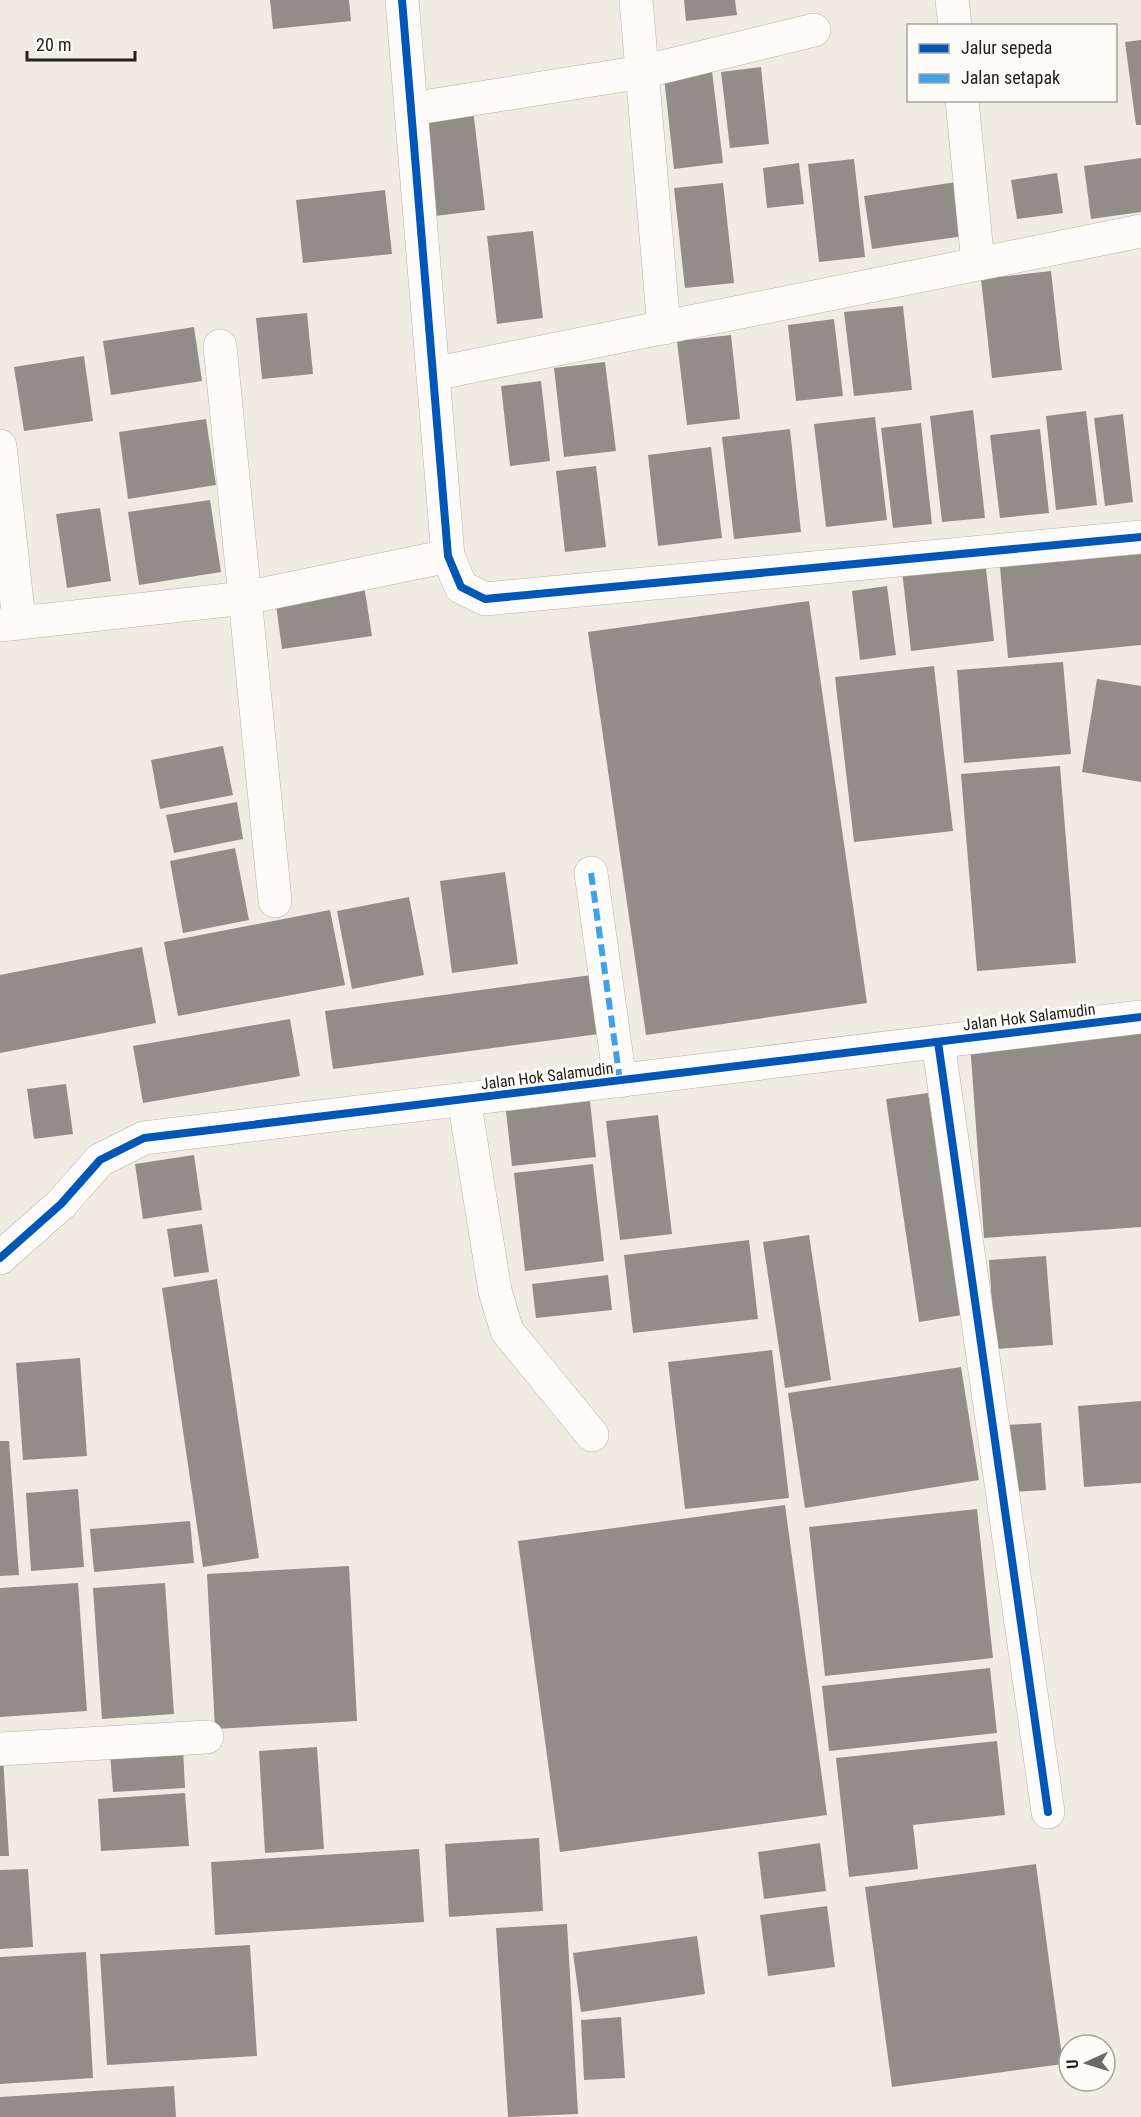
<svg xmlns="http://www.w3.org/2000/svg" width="1141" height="2117" font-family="'Roboto Condensed',sans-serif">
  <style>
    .building { fill: #928e87 }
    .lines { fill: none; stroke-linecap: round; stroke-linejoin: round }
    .minor-casing { stroke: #b6b2aa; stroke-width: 34 }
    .minor { stroke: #fdfcfb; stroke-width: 33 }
    .quiet { stroke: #3ea2ea; stroke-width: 6; stroke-dasharray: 12 6; stroke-linecap: butt }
    .cycleway-casing { stroke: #fefcf8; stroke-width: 11 }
    .cycleway { stroke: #0057b8; stroke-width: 8 }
    .labels { text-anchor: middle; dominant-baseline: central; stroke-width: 6; stroke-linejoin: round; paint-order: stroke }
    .street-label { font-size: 16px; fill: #24201a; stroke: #fefcf8 }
  </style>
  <rect width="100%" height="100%" fill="#f1ece2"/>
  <!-- building -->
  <g class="building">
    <path d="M270,0h79l2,21 -78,8z"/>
    <path d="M684,0h51l2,15 -51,6z"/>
    <path d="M1141,40v85h-5l-11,-83z"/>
    <path d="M761,67l8,77 -39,4 -9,-76z"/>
    <path d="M712,71l11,92 -49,6 -10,-92z"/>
    <path d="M473,109l12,101 -50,6 -11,-101z"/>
    <path d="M1141,158v54l-50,7 -7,-53z"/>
    <path d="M854,159l11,98 -46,5 -11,-98z"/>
    <path d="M799,163l5,41 -37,4 -4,-40z"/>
    <path d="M1057,173l6,40 -46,6 -6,-39z"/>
    <path d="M956,182l8,54 -92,13 -8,-53z"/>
    <path d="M723,183l11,100 -49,5 -11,-100z"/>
    <path d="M385,190l7,64 -89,9 -7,-63z"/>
    <path d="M533,231l10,87 -46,6 -10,-88z"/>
    <path d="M1051,271l11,99 -70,8 -11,-99z"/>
    <path d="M903,306l9,84 -58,6 -10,-84z"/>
    <path d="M307,313l6,61 -51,5 -6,-61z"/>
    <path d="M834,319l9,77 -47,5 -8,-76z"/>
    <path d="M194,327l8,54 -91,14 -8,-54z"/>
    <path d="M731,335l9,84 -53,6 -10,-84z"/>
    <path d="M84,356l9,65 -69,10 -10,-64z"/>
    <path d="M605,362l11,89 -52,6 -10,-89z"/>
    <path d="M541,381l9,80 -40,5 -9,-80z"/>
    <path d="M973,410l12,108 -43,4 -12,-106z"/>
    <path d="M1086,411l11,94 -41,5 -10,-94z"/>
    <path d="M1123,414l10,88 -28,4 -11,-88z"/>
    <path d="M875,417l12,103 -61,7 -12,-103z"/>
    <path d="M206,419l10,66 -88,14 -9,-67z"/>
    <path d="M921,423l11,101 -39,4 -12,-100z"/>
    <path d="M790,429l11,103 -67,7 -12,-102z"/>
    <path d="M1040,429l9,84 -49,5 -10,-83z"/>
    <path d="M711,447l11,91 -64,8 -10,-91z"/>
    <path d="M596,466l10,81 -41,5 -9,-81z"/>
    <path d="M210,500l11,72 -82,13 -11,-73z"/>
    <path d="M100,508l11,73 -44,7 -11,-74z"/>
    <path d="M1141,554v91l-133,13 -8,-91z"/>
    <path d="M985,560l9,81 -83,10 -9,-81z"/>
    <path d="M364,585l8,51 -90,13 -7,-51z"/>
    <path d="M887,586l9,69 -36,5 -8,-69z"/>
    <path d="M809,601l58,402 -221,32 -58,-403z"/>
    <path d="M1063,662l8,92 -107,9 -7,-93z"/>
    <path d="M934,666l19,165 -99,11 -19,-165z"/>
    <path d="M1097,679l44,7v96l-59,-10z"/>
    <path d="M223,746l10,49 -73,14 -9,-49z"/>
    <path d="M1060,766l16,197 -99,8 -16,-197z"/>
    <path d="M237,802l6,37 -69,14 -8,-38z"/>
    <path d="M235,848l14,72 -66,13 -13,-72z"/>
    <path d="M505,872l13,92 -66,9 -12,-92z"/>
    <path d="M409,897l15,78 -72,14 -15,-78z"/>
    <path d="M330,910l15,75 -167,31 -14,-74z"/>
    <path d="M142,947l14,76 -156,30v-78z"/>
    <path d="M599,974l7,59 -273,36 -8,-58z"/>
    <path d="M290,1019l10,57 -157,27 -10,-57z"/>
    <path d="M1141,1030v197l-157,11 -14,-195z"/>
    <path d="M66,1084l7,50 -39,5 -7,-50z"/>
    <path d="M928,1093l34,222 -43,7 -33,-223z"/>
    <path d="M590,1101l6,56 -84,9 -6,-55z"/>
    <path d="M658,1115l14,119 -52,6 -14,-119z"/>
    <path d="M194,1155l8,55 -59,9 -8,-55z"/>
    <path d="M593,1164l11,97 -79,10 -11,-98z"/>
    <path d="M202,1224l7,48 -35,5 -7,-48z"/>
    <path d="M809,1235l22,145 -46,8 -22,-146z"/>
    <path d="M749,1240l9,79 -125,14 -9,-78z"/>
    <path d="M1046,1256l7,89 -58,4 -6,-89z"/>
    <path d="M608,1275l4,35 -76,8 -4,-34z"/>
    <path d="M217,1279l42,279 -56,9 -41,-279z"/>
    <path d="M772,1350l17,148 -104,11 -17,-147z"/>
    <path d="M80,1358l7,98 -64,4 -7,-97z"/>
    <path d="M961,1367l18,113 -174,28 -17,-115z"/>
    <path d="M1141,1401v82l-57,4 -6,-81z"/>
    <path d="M1041,1423l5,67 -34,2 -5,-67z"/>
    <path d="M0,1441h9l10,134 -19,1z"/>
    <path d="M78,1489l6,78 -53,4 -5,-78z"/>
    <path d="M785,1505l42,310 -267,37 -42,-311z"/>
    <path d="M977,1509l16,149 -168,18 -16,-149z"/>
    <path d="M190,1521l4,42 -100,9 -4,-43z"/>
    <path d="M349,1566l8,155 -142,8 -8,-155z"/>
    <path d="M78,1583l9,128 -87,6v-129z"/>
    <path d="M165,1583l9,131 -72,5 -9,-131z"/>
    <path d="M990,1668l7,65 -168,18 -7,-65z"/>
    <path d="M997,1741l8,74 -92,10 5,44 -69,8 -13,-119z"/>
    <path d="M317,1747l7,102 -59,4 -6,-102z"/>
    <path d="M183,1748l2,40 -72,4 -3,-39z"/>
    <path d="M3,1757l6,99h-9v-98z"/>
    <path d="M185,1793l4,53 -88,5 -3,-52z"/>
    <path d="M539,1838l4,73 -94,6 -4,-73z"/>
    <path d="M820,1843l6,48 -62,8 -6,-47z"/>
    <path d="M419,1849l5,73 -209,13 -4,-73z"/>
    <path d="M1036,1864l27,200 -171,23 -27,-200z"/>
    <path d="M28,1869l5,78 -33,2v-79z"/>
    <path d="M827,1906l8,61 -67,9 -8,-61z"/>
    <path d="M567,1924l11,190 -70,3 -12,-189z"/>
    <path d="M697,1936l8,58 -124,18 -8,-59z"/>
    <path d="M250,1945l7,111 -150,9 -7,-111z"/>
    <path d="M86,1952l7,126 -93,6v-127z"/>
    <path d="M621,2017l4,61 -41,2 -3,-60z"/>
    <path d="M174,2086l2,31h-176v-20z"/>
  </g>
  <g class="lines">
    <!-- minor casing -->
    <g class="minor-casing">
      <g id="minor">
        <path d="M402,0l46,556 13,31 24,12 656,-62"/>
        <path d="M636,0l28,328"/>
        <path d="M952,0l3,26"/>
        <path d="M962,100l16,163"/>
        <path d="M411,109l231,-37 172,-42"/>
        <path d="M220,346l55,555"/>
        <path d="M433,374l708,-143"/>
        <path d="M0,446l19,175"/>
        <path d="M0,625l245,-27 203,-42"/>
        <path d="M591,873l29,208"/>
        <path d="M938,1042l110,770"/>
        <path d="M464,1099l31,192 12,40 85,104"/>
        <path d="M0,1258l61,-54 39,-44 44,-22 997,-121"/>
        <path d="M0,1749l207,-12"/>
      </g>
    </g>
    <!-- minor -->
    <use href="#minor" class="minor"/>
    <!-- quiet -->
    <path class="quiet" d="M591,873l29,208"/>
    <!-- cycleway casing -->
    <g class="cycleway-casing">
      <g id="cycleway">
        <path d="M402,0l46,556 13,31 24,12 656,-62"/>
        <path d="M938,1042l110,770"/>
        <path d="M0,1258l61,-54 39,-44 44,-22 997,-121"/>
      </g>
    </g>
    <!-- cycleway -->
    <use href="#cycleway" class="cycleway"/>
  </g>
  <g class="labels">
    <!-- street labels -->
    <g class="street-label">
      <text transform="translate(1029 1017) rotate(-7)">Jalan Hok Salamudin</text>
      <text transform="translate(547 1076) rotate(-7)">Jalan Hok Salamudin</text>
    </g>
  </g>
  <!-- legend -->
  <rect x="907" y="24" width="210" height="78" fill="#fefcf8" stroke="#a7a49f" stroke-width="1.5"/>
  <rect x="919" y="44" width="30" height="9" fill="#0057b8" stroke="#a7a49f" stroke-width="1.5"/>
  <text x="961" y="54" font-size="18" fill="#24201a">Jalur sepeda</text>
  <rect x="919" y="74" width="30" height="9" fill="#3ea2ea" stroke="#a7a49f" stroke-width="1.5"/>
  <text x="961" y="84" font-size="18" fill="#24201a">Jalan setapak</text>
  <!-- north arrow -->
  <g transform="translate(1087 2063) rotate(266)"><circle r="28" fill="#fefcf8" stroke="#a7a49f" stroke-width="1.5"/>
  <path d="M0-4.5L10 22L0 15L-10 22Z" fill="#6c6760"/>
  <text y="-9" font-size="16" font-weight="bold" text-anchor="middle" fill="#24201a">U</text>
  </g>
  <!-- scale -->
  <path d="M27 51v9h108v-9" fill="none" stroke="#24201a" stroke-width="3"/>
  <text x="36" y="51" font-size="18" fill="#24201a" stroke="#fefcf8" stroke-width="4.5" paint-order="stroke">20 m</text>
</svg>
